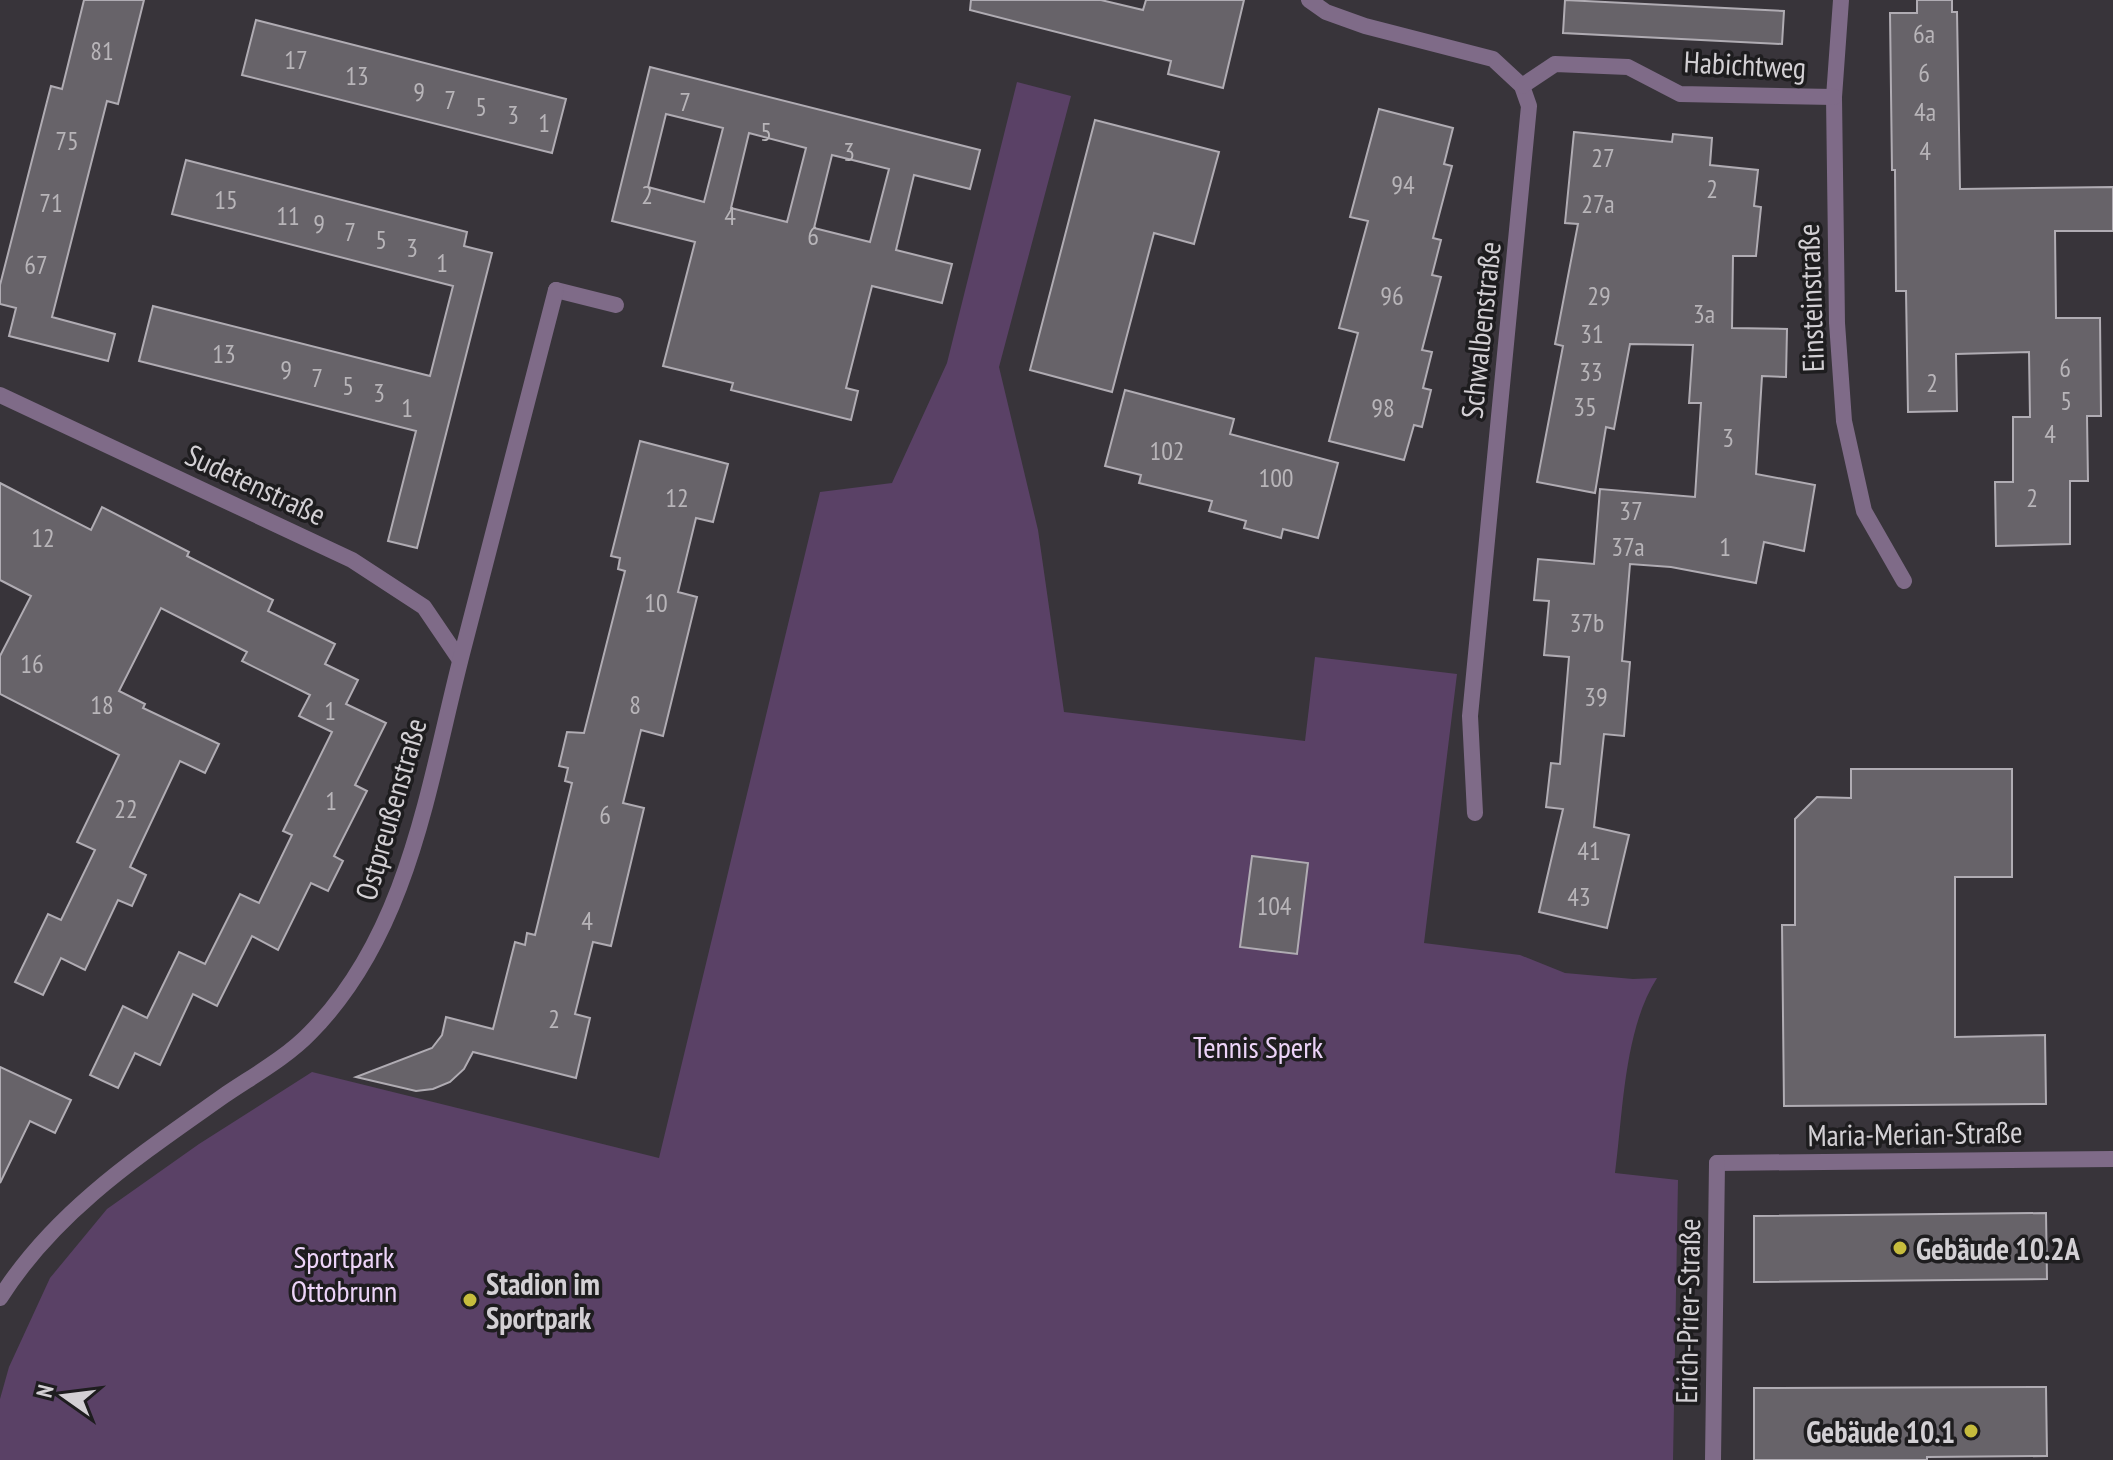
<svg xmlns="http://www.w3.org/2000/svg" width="2113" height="1460" font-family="'PT Sans Narrow',sans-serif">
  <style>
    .green { fill: #5a4166 }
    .building { fill: #676369; stroke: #b0acb3; stroke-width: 2; fill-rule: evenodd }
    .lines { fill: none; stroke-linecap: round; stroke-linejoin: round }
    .service { stroke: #7f6b88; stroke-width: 16 }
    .minor { stroke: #7f6b88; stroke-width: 16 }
    .poi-dot { fill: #c6bc3d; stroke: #1e1d1f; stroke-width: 3 }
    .labels { text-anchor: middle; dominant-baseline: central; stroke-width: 7; stroke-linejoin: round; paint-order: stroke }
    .number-label { font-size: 26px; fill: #b8b5b9 }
    .street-label { font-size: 30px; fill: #d3d0d4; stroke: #1e1d1f }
    .park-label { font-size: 30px; fill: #edd4f9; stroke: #1e1d1f }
    .poi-label { font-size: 30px; font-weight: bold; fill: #d3d0d4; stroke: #1e1d1f; text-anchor: start }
  </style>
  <rect width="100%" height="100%" fill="#38343a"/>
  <!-- green -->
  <path class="green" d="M1017,82l54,14 -72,271 39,163 26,182 241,29 10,-84 142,17 -33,269 96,12 45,18 68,6 24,-1c-33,51 -34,135 -42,195l63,7 -5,280h-1673v-61l9,-32 41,-89 57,-69 92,-65 113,-72 347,86 161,-666 72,-9 55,-120z"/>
  <!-- building -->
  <g class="building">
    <path d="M84,0h60l-26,104 -11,-3 -55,216 63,17 -7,27 -99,-25 7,-28 -16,-4v-19l51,-199 11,3z"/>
    <path d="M971,0h130l42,10 3,-10h98l-21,88 -55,-14 3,-13 -201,-51z"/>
    <path d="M1565,0l219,11 -2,33 -219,-11z"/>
    <path d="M1917,0h35v12h5l3,177 153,-2v44h-58l1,87h44l1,98h-14l1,65h-18v63l-74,2 -1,-64h18v-65h17l-1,-65 -73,2 1,57 -49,1 -2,-121h-10l-1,-121h-3l-2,-157h27z"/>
    <path d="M256,20l310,79 -14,54 -310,-78z"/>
    <path d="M650,67l330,83 -10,39 -56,-14 -18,75 56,14 -10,39 -70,-17 -26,102 12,3 -7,29 -120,-30 2,-7 -70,-17 32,-124 -83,-21zM666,114l57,14 -19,74 -56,-15zM749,133l57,15 -19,74 -56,-14zM832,155l57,14 -19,73 -56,-14z"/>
    <path d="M1379,109l74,19 -9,36 8,2 -19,72 8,2 -9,35 9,2 -19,73 10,2 -9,36 8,2 -9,37 -8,-2 -10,35 -75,-19 29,-108 -19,-5 29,-107 -18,-4z"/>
    <path d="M1095,120l124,32 -25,92 -40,-11 -42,159 -82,-22z"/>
    <path d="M1574,132l98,10 1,-8 39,4 -2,27 48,5 -4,36 7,1 -5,49h-23l-1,72 55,1 -1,48 -24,-1 -6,98 59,11 -11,66 -40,-9 -8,41 -85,-16 -41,-3 -8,97 8,1 -6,74 -20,-2 -10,93 35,8 -22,93 -68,-16 24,-103 -17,-2 5,-44 9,1 9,-107 -25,-2 5,-54 -15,-1 4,-41 56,5 6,-75 95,8 6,-94h-12l4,-58 -63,-1 -16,85 -8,-2 -11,66 -58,-11 26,-136 -8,-2 23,-120 -13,-1z"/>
    <path d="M186,160l281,72 -3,14 28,7 -75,295 -29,-7 28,-110 -277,-70 14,-55 277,70 23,-90 -281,-72z"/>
    <path d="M1125,390l109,29 -4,15 108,29 -20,75 -35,-9 -2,9 -37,-10 2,-7 -37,-10 3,-10 -73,-18 2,-8 -36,-9z"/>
    <path d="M640,441l88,23 -15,58 -17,-4 -18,74 19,5 -34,139 -22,-6 -18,73 21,5 -33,138 -18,-4 -18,72 15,4 -14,60 -103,-26 -9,17 -14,13 -17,7 -17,2 -60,-14 76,-29 10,-13 4,-18 47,12 22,-87 10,3 2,-12 8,2 37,-152 -7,-2 3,-13 -9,-2 8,-34 17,1 41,-162 -7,-2 2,-11 -9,-2z"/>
    <path d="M0,483l91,47 11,-23 87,45 -2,4 86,44 -5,11 67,33 -10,20 33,16 -12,24 40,19 -31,62 12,6 -33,65 9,5 -15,30 -17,-8 -33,67 -26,-14 -35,70 -24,-12 -33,71 -25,-12 -17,35 -28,-13 33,-69 24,12 32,-66 26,12 35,-70 19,9 33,-68 -9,-4 49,-99 -33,-16 11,-21 -68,-34 5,-9 -86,-44 -42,83 26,13 -2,4 76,36 -14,29 -25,-12 -50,106 16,8 -14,31 -14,-6 -33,70 -24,-12 -18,37 -28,-13 33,-68 13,6 34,-70 -18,-8 42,-87 -119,-61v-38l31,-60 -31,-16z"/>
    <path d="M1851,769h161v108h-57v160l90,-2 1,69 -262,2 -2,-181h13v-106l22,-22 34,1z"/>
    <path d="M1252,856l56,7 -11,91 -57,-7z"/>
    <path d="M0,1067l71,33 -16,33 -25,-12 -30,62z"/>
    <path d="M2046,1213l1,66 -293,3v-66z"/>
    <path d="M2046,1387l1,69 -120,1v3h-173v-72z"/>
  </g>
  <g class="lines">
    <!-- service -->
    <g class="service">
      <path d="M556,290l60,15"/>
      <path d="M1717,1163l396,-4"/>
    </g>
    <!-- minor -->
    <g class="minor">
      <path d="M1309,0l17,12 39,14 128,33 29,27 7,20 -59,610 5,97"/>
      <path d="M1841,0l-7,97 3,226 7,98 20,90 40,70"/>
      <path d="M1522,86l33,-22 73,3 52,27 154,3"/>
      <path d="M0,395l352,165 72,47 36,53"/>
      <path d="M0,1298c55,-87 140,-143 222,-201 29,-20 64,-39 88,-64 101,-102 119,-254 154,-387 30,-119 62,-237 92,-356"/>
      <path d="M1713,1460l4,-297"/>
    </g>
  </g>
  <!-- markers -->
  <g class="poi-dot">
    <circle cx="1900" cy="1248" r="8"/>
    <circle cx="470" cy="1300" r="8"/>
    <circle cx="1971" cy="1431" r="8"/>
  </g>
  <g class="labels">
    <!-- number labels -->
    <g class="number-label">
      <text x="1924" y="33">6a</text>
      <text x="102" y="50">81</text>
      <text x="296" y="59">17</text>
      <text x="1924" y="72">6</text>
      <text x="357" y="75">13</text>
      <text x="419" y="91">9</text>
      <text x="450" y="99">7</text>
      <text x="685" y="101">7</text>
      <text x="481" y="106">5</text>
      <text x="1925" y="111">4a</text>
      <text x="513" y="114">3</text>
      <text x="544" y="122">1</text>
      <text x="766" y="131">5</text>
      <text x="67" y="140">75</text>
      <text x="1925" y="150">4</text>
      <text x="849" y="151">3</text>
      <text x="1603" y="157">27</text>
      <text x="1403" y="184">94</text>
      <text x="1712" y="188">2</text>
      <text x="647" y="194">2</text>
      <text x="226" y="199">15</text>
      <text x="51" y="202">71</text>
      <text x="1598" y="203">27a</text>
      <text x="288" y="215">11</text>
      <text x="730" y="215">4</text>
      <text x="319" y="223">9</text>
      <text x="350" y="231">7</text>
      <text x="813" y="235">6</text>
      <text x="381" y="239">5</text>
      <text x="412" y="247">3</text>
      <text x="442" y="262">1</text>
      <text x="36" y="264">67</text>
      <text x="1392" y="295">96</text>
      <text x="1599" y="295">29</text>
      <text x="1704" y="313">3a</text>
      <text x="1592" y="333">31</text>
      <text x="224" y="353">13</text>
      <text x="2065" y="367">6</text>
      <text x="286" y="369">9</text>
      <text x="1591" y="371">33</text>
      <text x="317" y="377">7</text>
      <text x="1932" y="382">2</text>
      <text x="348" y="385">5</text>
      <text x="379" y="392">3</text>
      <text x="2066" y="400">5</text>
      <text x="1585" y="406">35</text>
      <text x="407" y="407">1</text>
      <text x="1383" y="407">98</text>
      <text x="2050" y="433">4</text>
      <text x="1728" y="437">3</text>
      <text x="1167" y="450">102</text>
      <text x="1276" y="477">100</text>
      <text x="677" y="497">12</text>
      <text x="2032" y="497">2</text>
      <text x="1631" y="510">37</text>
      <text x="43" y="537">12</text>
      <text x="1628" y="546">37a</text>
      <text x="1725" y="546">1</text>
      <text x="656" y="602">10</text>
      <text x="1587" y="622">37b</text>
      <text x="32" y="663">16</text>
      <text x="1596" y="696">39</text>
      <text x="102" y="704">18</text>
      <text x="635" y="704">8</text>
      <text x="330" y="710">1</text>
      <text x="331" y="800">1</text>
      <text x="126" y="808">22</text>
      <text x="605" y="814">6</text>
      <text x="1589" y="850">41</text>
      <text x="1579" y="896">43</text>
      <text x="1274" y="905">104</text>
      <text x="587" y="920">4</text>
      <text x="554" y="1018">2</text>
    </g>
    <!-- street labels -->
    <g class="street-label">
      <text transform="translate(1745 64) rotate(3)">Habichtweg</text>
      <text transform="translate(1810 298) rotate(-92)">Einsteinstraße</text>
      <text transform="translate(1480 330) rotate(-84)">Schwalbenstraße</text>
      <text transform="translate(256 484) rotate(25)">Sudetenstraße</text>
      <text transform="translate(390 809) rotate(-74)">Ostpreußenstraße</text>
      <text transform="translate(1915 1133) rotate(-1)">Maria-Merian-Straße</text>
      <text transform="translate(1687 1311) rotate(-89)">Erich-Prier-Straße</text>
    </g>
    <!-- park labels -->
    <g class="park-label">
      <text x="1258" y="1046">Tennis Sperk</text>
      <text x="344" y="1256">Sportpark<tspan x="344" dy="34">Ottobrunn</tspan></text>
    </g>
    <!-- poi labels -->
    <g class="poi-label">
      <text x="1916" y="1248">Gebäude 10.2A</text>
      <text x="486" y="1283">Stadion im<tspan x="486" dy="34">Sportpark</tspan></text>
      <text x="1955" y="1431" text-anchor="end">Gebäude 10.1</text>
    </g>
  </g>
  <!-- north arrow -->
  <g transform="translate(64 1396) rotate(284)" stroke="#1e1d1f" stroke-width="6" paint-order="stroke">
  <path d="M0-6L14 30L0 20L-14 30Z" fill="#d3d0d4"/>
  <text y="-12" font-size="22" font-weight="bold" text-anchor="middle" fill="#d3d0d4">N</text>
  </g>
</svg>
